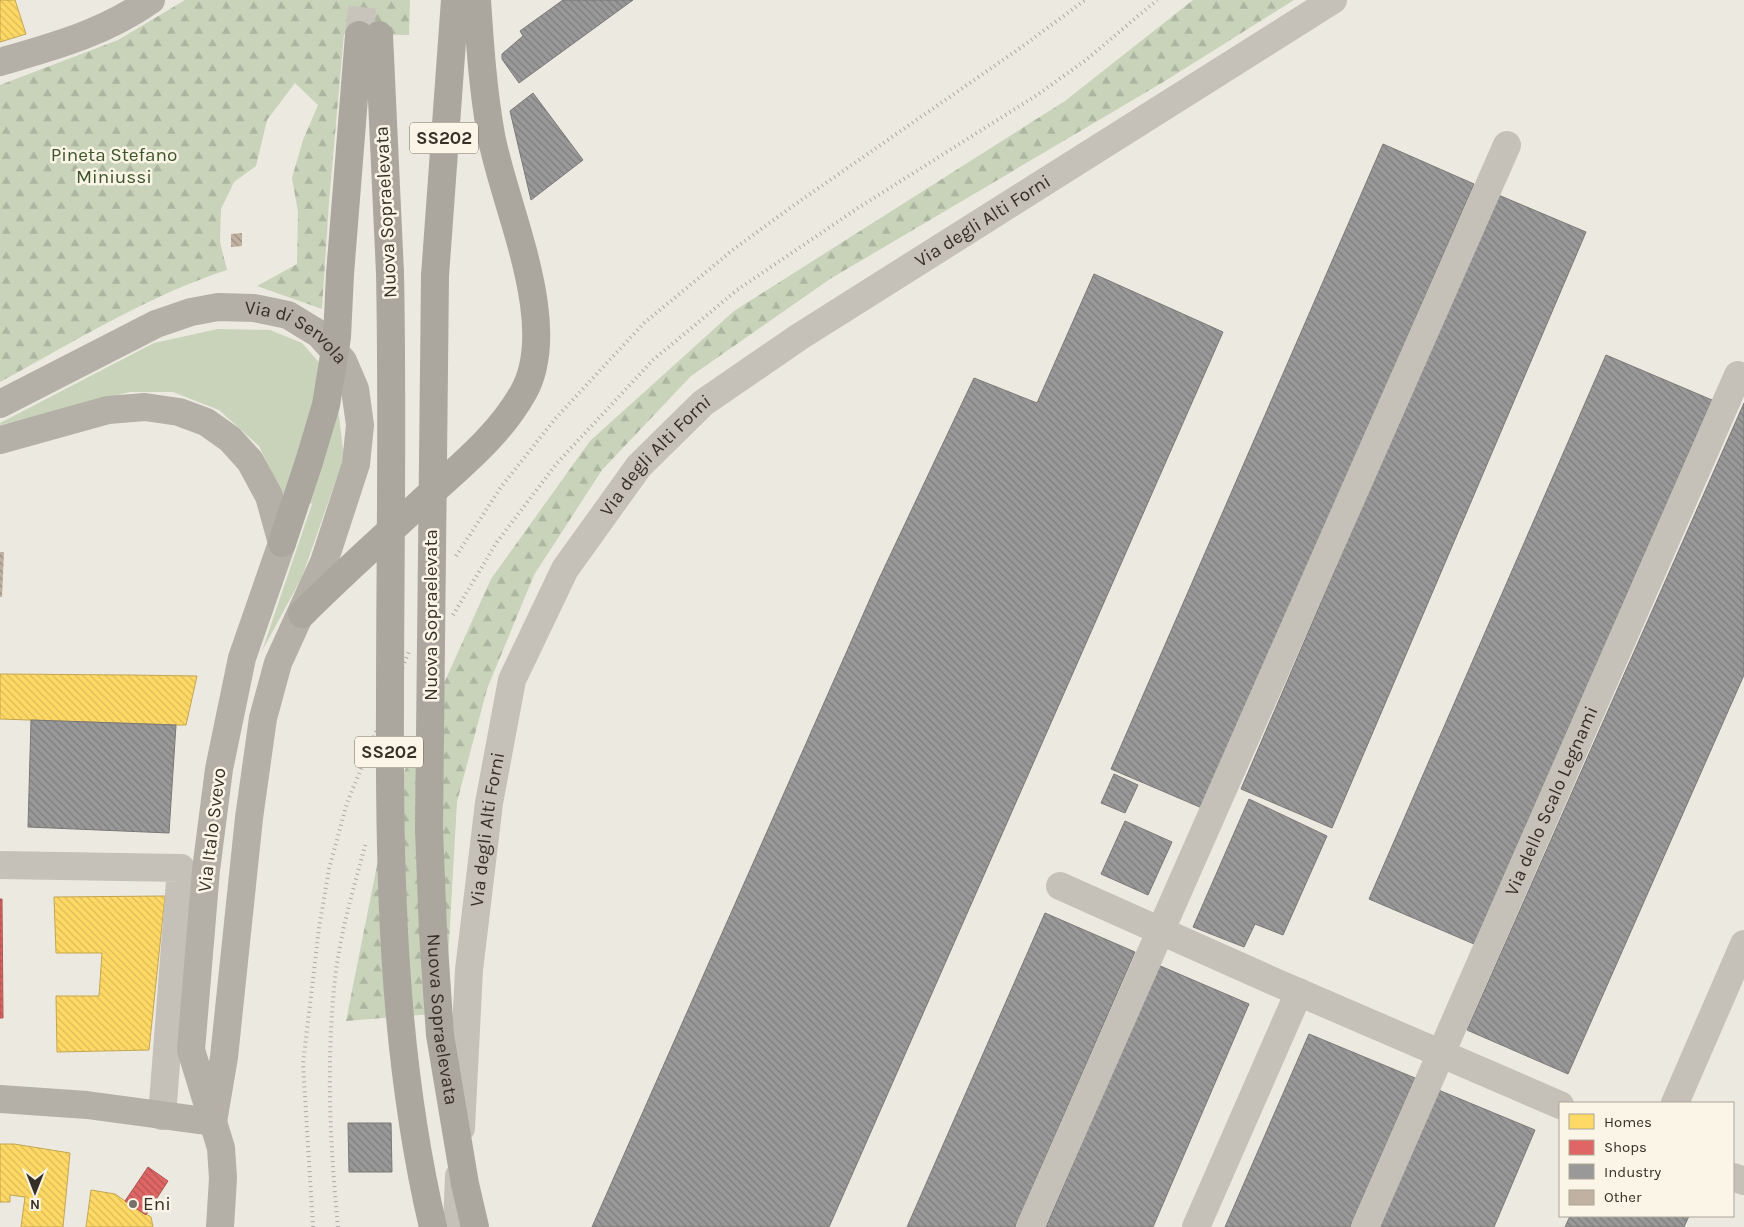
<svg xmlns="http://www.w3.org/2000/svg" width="1744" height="1227" font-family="Karla,sans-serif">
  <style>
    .green { fill: #c8d3b9 }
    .forest { fill: url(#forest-firs) }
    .homes { fill: url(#homes-back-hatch); stroke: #c3a653 }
    .shops { fill: url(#shops-back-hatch); stroke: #ad5653 }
    .industry { fill: url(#industry-back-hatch); stroke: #7b7977 }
    .building { fill: url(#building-back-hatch) }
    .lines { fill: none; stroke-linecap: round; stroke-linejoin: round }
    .highway-tunnel { stroke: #c8c4bb; stroke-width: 28; stroke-dasharray: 28 14; stroke-linecap: butt }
    .minor { stroke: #c5c1b8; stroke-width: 28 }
    .major { stroke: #b4afa7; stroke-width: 28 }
    .highway { stroke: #aba79f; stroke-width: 28 }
    .rail { stroke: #ada9a3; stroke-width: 4; stroke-dasharray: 1 4; stroke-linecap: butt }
    .highway-bridge { stroke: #aba79f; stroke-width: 28 }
    .poi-dot { fill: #767068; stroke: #faf5e6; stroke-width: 2 }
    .labels { text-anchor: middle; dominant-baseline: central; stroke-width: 5; stroke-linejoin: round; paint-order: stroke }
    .shield { fill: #faf5e6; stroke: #716a60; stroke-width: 1 }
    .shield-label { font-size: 18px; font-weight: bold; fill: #362f27 }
    .park-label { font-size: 19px; fill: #3c552a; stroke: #faf5e6 }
    .street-label { font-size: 19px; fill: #362f27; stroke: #faf5e6 }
    .poi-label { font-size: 19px; fill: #362f27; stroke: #faf5e6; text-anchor: start }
  </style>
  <defs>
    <pattern id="forest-firs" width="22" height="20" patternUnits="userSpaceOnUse" patternTransform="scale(1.25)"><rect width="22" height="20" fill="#c8d3b9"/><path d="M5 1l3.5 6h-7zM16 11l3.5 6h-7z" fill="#acb59f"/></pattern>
    <pattern id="homes-back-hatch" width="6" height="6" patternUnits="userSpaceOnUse" patternTransform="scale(1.25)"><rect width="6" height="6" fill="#ffd966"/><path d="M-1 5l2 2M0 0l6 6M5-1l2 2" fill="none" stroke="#dbbb58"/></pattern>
    <pattern id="shops-back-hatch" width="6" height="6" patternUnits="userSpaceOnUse" patternTransform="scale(1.25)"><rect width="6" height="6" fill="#e06666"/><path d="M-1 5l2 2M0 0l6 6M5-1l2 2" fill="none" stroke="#b65454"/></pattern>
    <pattern id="industry-back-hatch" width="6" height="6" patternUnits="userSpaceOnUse" patternTransform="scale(1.25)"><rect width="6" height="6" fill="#999"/><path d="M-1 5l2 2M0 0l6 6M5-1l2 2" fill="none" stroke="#7e7d7d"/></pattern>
    <pattern id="building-back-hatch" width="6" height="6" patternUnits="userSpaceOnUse" patternTransform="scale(1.25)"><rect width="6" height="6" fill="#c1b1a1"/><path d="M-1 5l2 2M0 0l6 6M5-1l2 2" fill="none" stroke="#9e9083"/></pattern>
  </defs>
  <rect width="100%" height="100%" fill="#ece9e0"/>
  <!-- green -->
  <path class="green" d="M218,329l52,1 32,13 29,33 8,40 5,41 -42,120 -40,74 50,-147 -13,-7 -17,-3 -23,-48 -40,-36 -46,-18h-43l-130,33v-2l154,-80z"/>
  <!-- forest -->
  <g class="forest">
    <path d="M185,0h225l-1,35 -65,-1 -15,168 -7,107 -65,-23 40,-22 1,-52 -6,-34 11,-38 15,-35 -23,-22 -28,37 -11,46 -22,16 -13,27 -1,33 7,28c-80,26 -153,72 -227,112v-297l118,-45z"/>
    <path d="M1193,0h101l-129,81 -335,198 -139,97 -89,94 -68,105 -47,114 -30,113 -12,211 -99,8 43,-216 102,-226 99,-138 144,-130 331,-210z"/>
  </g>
  <!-- homes -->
  <g class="homes">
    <path d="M0,0h15l11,34 -26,8z"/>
    <path d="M0,674l129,1 68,1 -11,49h-10l-176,-6z"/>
    <path d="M165,896l-16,154 -92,2 -1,-56h43l3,-43h-46l-2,-56z"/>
    <path d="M0,1144h14l56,9 -7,74h-42l4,-30 -15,-2v7h-10z"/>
    <path d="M91,1190l24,4 10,7 26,16 2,10h-67z"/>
  </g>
  <!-- shops -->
  <g class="shops">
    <path d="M0,899h2l1,119h-3z"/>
    <path d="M148,1167l20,14 -22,34 -21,-14z"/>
  </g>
  <!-- industry -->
  <g class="industry">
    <path d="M563,0h70l-114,83 -17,-24v-5l21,-18 -3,-5z"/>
    <path d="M533,93l50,67 -52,40 -21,-89z"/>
    <path d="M1383,144l91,40 -272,624 -91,-39z"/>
    <path d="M1496,194l90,38 -254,596 -91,-39z"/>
    <path d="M1094,274l129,58 -394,895h-237l286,-646 96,-203 63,25z"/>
    <path d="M1606,355l106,45 -238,544 -105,-45z"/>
    <path d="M1744,403v272l-176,399 -101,-44z"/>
    <path d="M31,720l145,5 -7,108 -141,-6z"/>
    <path d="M1114,774l24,11 -13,28 -24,-10z"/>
    <path d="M1249,799l78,37 -44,99 -28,-11 -11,23 -51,-20z"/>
    <path d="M1125,821l47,21 -24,53 -47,-21z"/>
    <path d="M1045,913l90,39 -120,275h-108z"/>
    <path d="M1158,965l91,39 -96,223h-107z"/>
    <path d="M1309,1034l106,44 -65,149h-125z"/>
    <path d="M1436,1089l99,41 -41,97h-117z"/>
    <path d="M348,1123h43l1,49h-43z"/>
    <path d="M1570,1216h119l-5,11h-119z"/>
  </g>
  <!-- building -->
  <g class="building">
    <path d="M242,233v13l-11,1v-13z"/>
    <path d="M0,552h4l-2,45h-2z"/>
  </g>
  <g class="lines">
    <!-- highway-tunnel -->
    <path class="highway-tunnel" d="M359,35l4,-35"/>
    <!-- minor -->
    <g class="minor">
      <path d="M0,865l181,3 -19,248"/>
      <path d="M1060,886l215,96 285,123"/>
      <path d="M1675,1103l69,-159"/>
      <path id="s1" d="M461,1128l8,-158 20,-167 23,-123 53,-111 74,-103 64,-63 96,-66 534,-337"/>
      <path d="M1733,1177l11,4"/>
      <path d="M457,1227l2,-51"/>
      <path d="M1030,1227l477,-1082"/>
      <path d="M1196,1227l103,-235"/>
      <path id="s2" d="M1365,1227l373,-852"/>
    </g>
    <!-- major -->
    <g class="major">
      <path d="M0,62c55,-16 104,-29 151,-62"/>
      <path id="s3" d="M0,404l156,-80 35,-12 27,-5 36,1 34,7 31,19 24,27 12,28 5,36 -4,39 -32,98 -46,101 -15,55 -14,100 -25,239 -11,65"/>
      <path d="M0,440l108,-30 37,-3 34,5 27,10 24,17 20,22 19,35 13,47 -40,115 -23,111 -13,101 -15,180 30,98 2,30 -3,49"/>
      <path d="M0,1099l87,6 126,17"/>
    </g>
    <!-- highway -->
    <g class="highway">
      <path d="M379,35l11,238"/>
      <path d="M340,274l19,-239"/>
      <path d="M435,276l20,-276"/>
      <path d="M282,543l27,-81"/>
      <path d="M302,614c41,-41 84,-79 127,-119 34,-31 71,-61 94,-102 39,-68 -19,-187 -32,-258 -8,-45 -11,-89 -14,-135"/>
    </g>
    <!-- rail -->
    <g class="rail">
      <path d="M456,556l45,-69 54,-68 89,-96 90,-74 63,-46 226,-157 62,-46"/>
      <path d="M453,615l44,-73 60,-79 96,-103 84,-70 121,-82 179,-113 49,-35 71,-60"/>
      <path d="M313,1227l-10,-163 16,-136 10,-59 18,-66 63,-154"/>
      <path d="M338,1227c-8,-82 -12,-165 -3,-248 5,-46 19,-92 31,-137"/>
    </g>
    <!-- highway-bridge -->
    <g class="highway-bridge">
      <path d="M390,273c3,144 0,289 0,433 -1,174 3,351 43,521"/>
      <path id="s4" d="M435,276l-6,553 4,103 7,103 25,149 10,43"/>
      <path d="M309,462l17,-57 11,-68 3,-63"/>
    </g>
  </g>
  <!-- markers -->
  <circle class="poi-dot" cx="133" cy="1204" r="5"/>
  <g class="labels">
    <!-- shield labels -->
    <g class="shield">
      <rect x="410" y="122.5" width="68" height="31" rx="4"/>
      <rect x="355" y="736.5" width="68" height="31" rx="4"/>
    </g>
    <g class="shield-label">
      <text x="444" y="138">SS202</text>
      <text x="389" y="752">SS202</text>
    </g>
    <!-- park labels -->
    <g class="park-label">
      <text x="114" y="155">Pineta Stefano<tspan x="114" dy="22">Miniussi</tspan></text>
    </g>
    <!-- street labels -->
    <g class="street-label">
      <text transform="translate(386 212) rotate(-93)">Nuova Sopraelevata</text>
      <text stroke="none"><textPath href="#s1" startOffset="1125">Via degli Alti Forni</textPath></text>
      <text stroke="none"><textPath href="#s3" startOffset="325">Via di Servola</textPath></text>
      <text stroke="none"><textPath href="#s1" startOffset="720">Via degli Alti Forni</textPath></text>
      <text transform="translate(431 615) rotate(-90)">Nuova Sopraelevata</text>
      <text stroke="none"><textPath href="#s2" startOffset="465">Via dello Scalo Legnami</textPath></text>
      <text stroke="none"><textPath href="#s1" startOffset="300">Via degli Alti Forni</textPath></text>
      <text transform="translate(212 830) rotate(-83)">Via Italo Svevo</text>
      <text stroke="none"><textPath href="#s4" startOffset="744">Nuova Sopraelevata</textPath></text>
    </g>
    <!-- poi labels -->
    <g class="poi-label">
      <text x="143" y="1204">Eni</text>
    </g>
  </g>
  <!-- legend -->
  <rect x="1559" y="1102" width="175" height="115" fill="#faf5e6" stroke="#aca69a"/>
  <rect x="1569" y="1114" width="25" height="15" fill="#ffd966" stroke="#aca69a"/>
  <text x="1604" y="1127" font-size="15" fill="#362f27">Homes</text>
  <rect x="1569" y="1140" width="25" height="15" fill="#e06666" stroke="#aca69a"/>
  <text x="1604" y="1152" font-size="15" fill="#362f27">Shops</text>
  <rect x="1569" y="1164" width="25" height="15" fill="#999999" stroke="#aca69a"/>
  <text x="1604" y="1177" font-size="15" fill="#362f27">Industry</text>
  <rect x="1569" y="1190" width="25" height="15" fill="#c1b1a1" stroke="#aca69a"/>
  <text x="1604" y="1202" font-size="15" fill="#362f27">Other</text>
  <!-- north arrow -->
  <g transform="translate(35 1192) rotate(180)" stroke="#faf5e6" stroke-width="4" paint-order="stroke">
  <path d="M0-4L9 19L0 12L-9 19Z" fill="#362f27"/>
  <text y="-8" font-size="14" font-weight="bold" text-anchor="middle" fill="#362f27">N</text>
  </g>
</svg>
